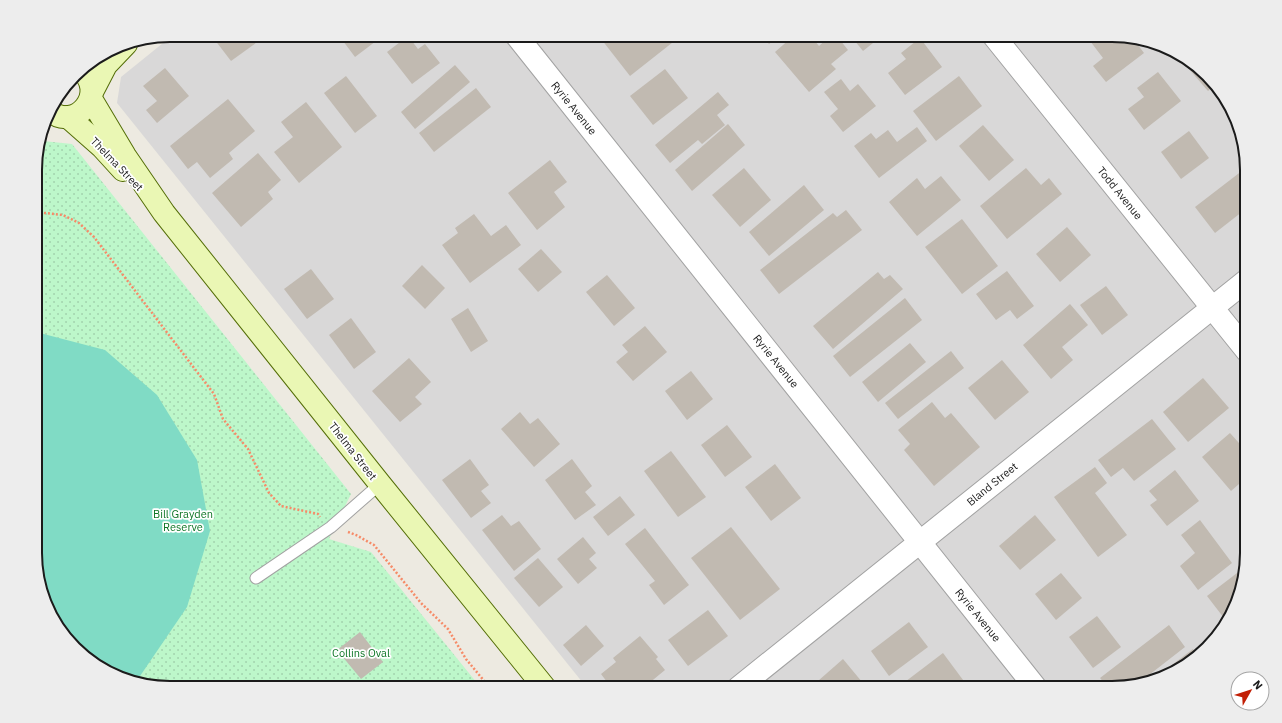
<svg xmlns="http://www.w3.org/2000/svg" width="1282" height="723" font-family="'IBM Plex Sans',sans-serif">
  <style>
    .residential { fill: #d9d8d8 }
    .park { fill: url(#park-dots) }
    .pitch { fill: #80dbc5 }
    .building { fill: #c1bab1 }
    .lines { fill: none; stroke-linecap: round; stroke-linejoin: round }
    .service-casing { stroke: #a2a2a2; stroke-width: 13 }
    .minor-casing { stroke: #a2a2a2; stroke-width: 24 }
    .secondary-casing { stroke: #546e07; stroke-width: 24 }
    .path { stroke: #f68b68; stroke-width: 2.5; stroke-dasharray: 2 2; stroke-linecap: butt }
    .service { stroke: #fff; stroke-width: 11 }
    .minor { stroke: #fff; stroke-width: 22 }
    .secondary { stroke: #eaf7b4; stroke-width: 22 }
    .labels { text-anchor: middle; dominant-baseline: central; stroke-width: 3.5; stroke-linejoin: round; paint-order: stroke }
    .street-label { font-size: 11px; fill: #1b1b1b; stroke: #fff }
    .park-label { font-size: 11px; fill: #0d7525; stroke: #fff }
    .rim { fill: none; stroke: #1b1b1b; stroke-width: 2 }
  </style>
  <defs>
    <pattern id="park-dots" width="8" height="8" patternUnits="userSpaceOnUse"><rect width="8" height="8" fill="#bdf7ca"/><path d="M2 2h.1M6 6h.1" fill="none" stroke="#a2d3ad" stroke-width="1.8" stroke-linecap="round"/></pattern>
  </defs>
  <rect width="100%" height="100%" fill="#edeae1"/>
  <!-- residential -->
  <path class="residential" d="M173,35h939l67,18 45,42 23,66v401l-18,58 -49,50 -59,18h-534l-470,-585 4,-26z"/>
  <!-- park -->
  <path class="park" d="M43,141l29,3 279,350 -22,45 42,13 110,136h-311l-67,-18 -45,-42 -22,-57v-419l2,-7z"/>
  <!-- pitch -->
  <path class="pitch" d="M36,332l69,18 52,45 40,65 13,71 -23,76 -49,72 -35,-9 -45,-42 -22,-57z"/>
  <!-- building -->
  <g class="building">
    <path d="M211,35h46l3,5 -29,21z"/>
    <path d="M342,35h42l-29,22 -15,-20z"/>
    <path d="M598,35h84l-52,41z"/>
    <path d="M761,35h19l-11,9z"/>
    <path d="M805,35h5l9,11 12,-11h5l12,15 -17,14 5,5 -27,23 -34,-40 16,-14 5,5z"/>
    <path d="M850,35h33l-20,16z"/>
    <path d="M1048,35h17l-11,8z"/>
    <path d="M1090,35h22l23,6 9,12 -38,29 -13,-16 10,-8 -16,-21z"/>
    <path d="M408,36l10,13 7,-5 15,19 -28,21 -25,-32z"/>
    <path d="M920,38l22,29 -37,28 -17,-22 18,-14 -5,-6z"/>
    <path d="M1178,53h1l35,33 -6,5 -32,-37z"/>
    <path d="M455,65l15,17 -55,47 -14,-17z"/>
    <path d="M165,68l24,28 -32,27 -11,-13 11,-9 -14,-15z"/>
    <path d="M665,69l23,29 -35,27 -23,-29z"/>
    <path d="M1158,72l23,29 -37,29 -16,-21 16,-12 -7,-9z"/>
    <path d="M346,76l31,40 -22,17 -31,-40z"/>
    <path d="M959,76l23,30 -46,35 -23,-30z"/>
    <path d="M841,79l9,12 8,-7 18,22 -33,26 -13,-16 8,-7 -14,-17z"/>
    <path d="M476,88l15,19 -57,45 -15,-19z"/>
    <path d="M718,92l11,13 -12,10 8,10 -23,19 -4,-4 -28,23 -15,-18z"/>
    <path d="M228,99l27,32 -26,22 4,6 -23,19 -13,-16 -9,7 -18,-23z"/>
    <path d="M306,102l36,45 -43,36 -25,-31 19,-15 -12,-15z"/>
    <path d="M728,124l17,21 -53,46 -17,-21z"/>
    <path d="M983,125l31,35 -25,21 -30,-35z"/>
    <path d="M917,127l10,14 -48,37 -25,-32 17,-13 5,6 12,-9 9,12z"/>
    <path d="M1189,131l20,27 -28,21 -20,-27z"/>
    <path d="M258,153l23,27 -13,12 5,7 -32,28 -29,-34z"/>
    <path d="M550,160l17,22 -13,10 11,15 -28,23 -29,-37z"/>
    <path d="M1247,167v41l-32,25 -20,-26z"/>
    <path d="M744,168l27,32 -31,27 -28,-32z"/>
    <path d="M1026,168l15,17 8,-7 13,16 -55,45 -27,-33z"/>
    <path d="M941,176l20,24 -44,36 -28,-34 28,-24 8,11z"/>
    <path d="M804,185l20,25 -55,46 -20,-24z"/>
    <path d="M846,210l16,20 -83,64 -19,-24 73,-57 4,4z"/>
    <path d="M474,214l17,22 15,-11 15,20 -51,38 -28,-38 16,-12 -3,-5z"/>
    <path d="M962,219l36,47 -36,28 -37,-47z"/>
    <path d="M1067,227l24,28 -31,27 -24,-28z"/>
    <path d="M541,249l21,23 -24,20 -20,-23z"/>
    <path d="M422,265l23,23 -20,21 -23,-23z"/>
    <path d="M311,269l23,30 -27,20 -23,-30z"/>
    <path d="M1007,271l27,35 -17,13 -7,-9 -14,10 -20,-26z"/>
    <path d="M878,272l6,7 6,-4 13,14 -70,60 -20,-23z"/>
    <path d="M607,275l28,33 -21,18 -28,-34z"/>
    <path d="M1106,286l22,29 -26,20 -22,-30z"/>
    <path d="M905,298l17,22 -72,57 -17,-21z"/>
    <path d="M1070,304l18,21 -26,22 11,13 -22,19 -28,-34z"/>
    <path d="M468,308l20,33 -17,11 -20,-33z"/>
    <path d="M351,318l25,34 -22,17 -25,-34z"/>
    <path d="M645,326l22,26 -34,29 -17,-19 12,-10 -6,-7z"/>
    <path d="M910,343l16,19 -48,40 -16,-20z"/>
    <path d="M951,351l13,17 -66,51 -13,-16z"/>
    <path d="M409,358l22,24 -16,15 7,7 -22,18 -28,-31z"/>
    <path d="M1002,360l27,32 -34,28 -27,-32z"/>
    <path d="M691,371l22,28 -26,21 -22,-29z"/>
    <path d="M1203,378l26,30 -41,34 -25,-30z"/>
    <path d="M932,402l13,16 6,-5 29,34 -46,39 -30,-36 6,-6 -12,-14z"/>
    <path d="M520,412l10,12 8,-6 22,26 -26,23 -33,-38z"/>
    <path d="M1152,419l24,30 -42,32 -11,-13 -12,9 -13,-17z"/>
    <path d="M727,425l25,32 -27,20 -24,-32z"/>
    <path d="M1230,433l17,19v25l-16,14 -29,-34z"/>
    <path d="M671,451l35,46 -28,20 -34,-46z"/>
    <path d="M470,459l19,26 -8,6 10,12 -20,15 -29,-38z"/>
    <path d="M572,459l20,27 -7,6 11,13 -21,15 -30,-40z"/>
    <path d="M775,464l26,34 -30,23 -26,-34z"/>
    <path d="M1095,467l12,16 -12,10 32,42 -29,22 -44,-60z"/>
    <path d="M1175,470l24,31 -32,25 -17,-21 7,-5 -8,-9z"/>
    <path d="M620,496l15,19 -27,21 -15,-19z"/>
    <path d="M1247,501v15l-8,-9z"/>
    <path d="M502,515l9,11 8,-5 22,28 -27,22 -32,-41z"/>
    <path d="M1035,515l21,25 -36,30 -21,-24z"/>
    <path d="M1200,520l32,43 -34,27 -18,-24 15,-13 -14,-18z"/>
    <path d="M731,527l49,62 -40,31 -49,-62z"/>
    <path d="M645,528l44,57 -25,20 -15,-20 6,-4 -30,-37z"/>
    <path d="M583,537l13,16 -7,6 8,9 -19,16 -21,-25z"/>
    <path d="M538,558l25,29 -24,20 -25,-29z"/>
    <path d="M1241,570l2,3 -14,47 -2,2 -20,-26z"/>
    <path d="M1061,573l21,25 -26,22 -21,-26z"/>
    <path d="M708,610l20,26 -40,30 -20,-26z"/>
    <path d="M1097,616l24,31 -28,21 -24,-31z"/>
    <path d="M909,622l19,25 -39,29 -18,-25z"/>
    <path d="M586,625l18,21 -23,20 -18,-21z"/>
    <path d="M1169,625l16,22 -45,35 -19,6h-18l3,-3 -6,-7z"/>
    <path d="M360,632l23,30 -22,17 -24,-29z"/>
    <path d="M640,636l18,21 -2,2 9,11 -17,14 3,4h-51l7,-6 -6,-8 15,-12 -3,-4z"/>
    <path d="M1193,649l3,4 -16,17 -24,7z"/>
    <path d="M943,653l23,31 -5,4h-64z"/>
    <path d="M843,659l24,29h-57z"/>
  </g>
  <g class="lines">
    <!-- service casing -->
    <g class="service-casing">
      <path id="service" d="M256,578l75,-51 49,-43"/>
    </g>
    <!-- minor casing -->
    <g class="minor-casing">
      <g id="minor">
        <path d="M516,35l520,653"/>
        <path d="M993,35l254,316"/>
        <path d="M738,688l509,-408"/>
      </g>
    </g>
    <!-- secondary casing -->
    <g class="secondary-casing">
      <g id="secondary">
        <path d="M92,92l14,-27 20,-21"/>
        <path d="M91,99l34,57 39,57 216,271 165,204"/>
        <path d="M49,110c26,24 61,-18 31,-41"/>
        <path d="M68,117l34,30 21,23"/>
      </g>
    </g>
    <!-- path -->
    <g class="path">
      <path d="M36,212l27,3 16,8 15,14 120,157 9,25 25,30 21,44 12,13 37,8 2,3"/>
      <path d="M348,532l8,3 18,10 47,58 27,26 18,30 24,29"/>
    </g>
    <!-- service -->
    <use href="#service" class="service"/>
    <!-- minor -->
    <use href="#minor" class="minor"/>
    <!-- secondary -->
    <use href="#secondary" class="secondary"/>
  </g>
  <g class="labels">
    <!-- street labels -->
    <g class="street-label">
      <text transform="translate(574 108) rotate(51)">Ryrie Avenue</text>
      <text transform="translate(117 164) rotate(46)">Thelma Street</text>
      <text transform="translate(1120 193) rotate(51)">Todd Avenue</text>
      <text transform="translate(776 361) rotate(51)">Ryrie Avenue</text>
      <text transform="translate(353 451) rotate(52)">Thelma Street</text>
      <text transform="translate(992 484) rotate(-39)">Bland Street</text>
      <text transform="translate(978 615) rotate(51)">Ryrie Avenue</text>
    </g>
    <!-- park labels -->
    <g class="park-label">
      <text x="183" y="514">Bill Grayden<tspan x="183" dy="13">Reserve</tspan></text>
      <text x="361" y="653">Collins Oval</text>
    </g>
  </g>
  <!-- crop -->
  <path d="M0 0H1282V723H0ZM170 42H1112A128 128 0 0 1 1240 170V553A128 128 0 0 1 1112 681H170A128 128 0 0 1 42 553V170A128 128 0 0 1 170 42Z" fill="#ededed" fill-rule="evenodd"/>
  <path class="rim" d="M170 42H1112A128 128 0 0 1 1240 170V553A128 128 0 0 1 1112 681H170A128 128 0 0 1 42 553V170A128 128 0 0 1 170 42Z"/>
  <!-- north arrow -->
  <g transform="translate(1250 691) rotate(51)"><circle r="19" fill="#ffffff" stroke="#a4a4a4"/>
  <path d="M0-3L7 15L0 10L-7 15Z" fill="#c21f05"/>
  <text y="-6" font-size="11" font-weight="bold" text-anchor="middle" fill="#1b1b1b">N</text>
  </g>
</svg>
